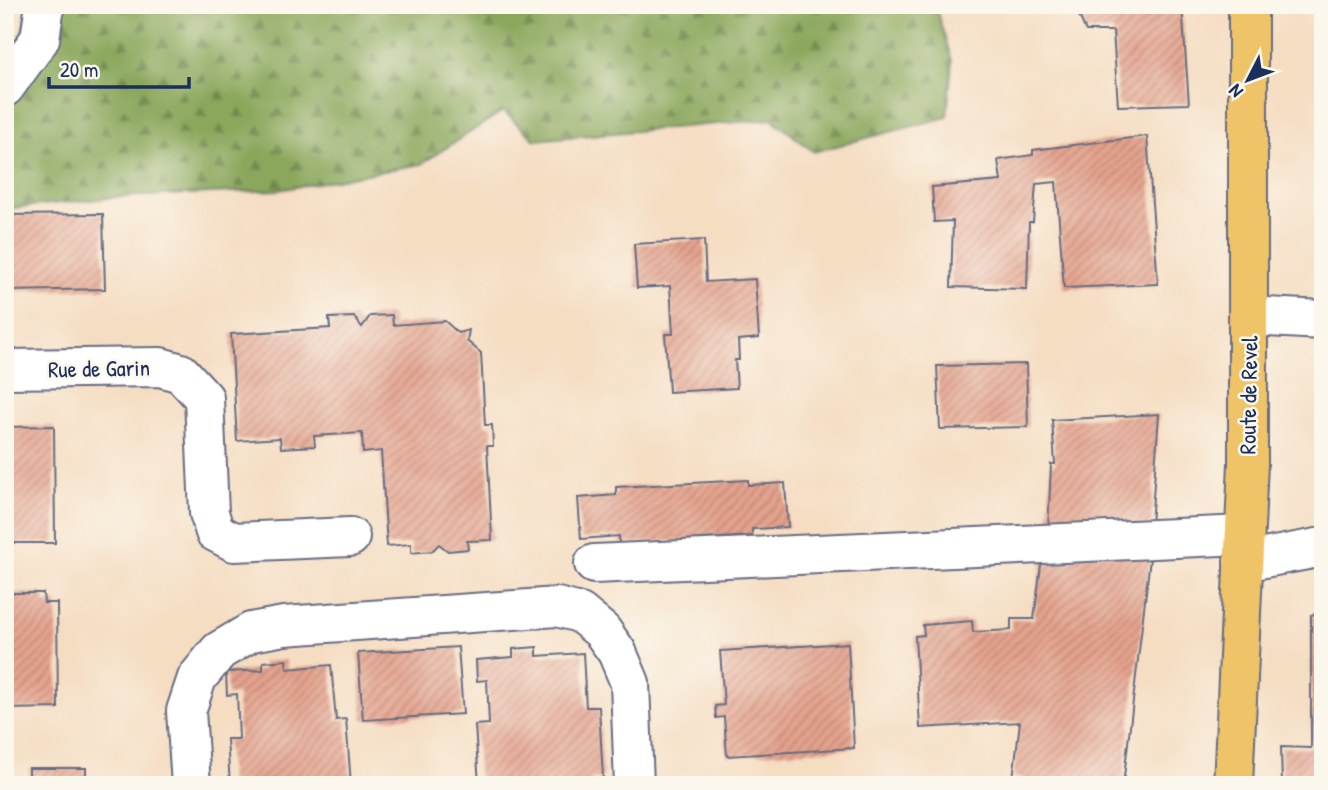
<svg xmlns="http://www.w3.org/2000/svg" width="1328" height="790" font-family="'Patrick Hand',sans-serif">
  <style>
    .forest { fill: url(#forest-firs); stroke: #526b5c; stroke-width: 2 }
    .building { fill: url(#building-hatch) }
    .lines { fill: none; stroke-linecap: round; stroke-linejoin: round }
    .minor-casing { stroke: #676c81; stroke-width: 42 }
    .major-casing { stroke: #676c81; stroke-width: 42 }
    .minor { stroke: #fff; stroke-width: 38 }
    .major { stroke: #efc469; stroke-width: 38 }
    .labels { text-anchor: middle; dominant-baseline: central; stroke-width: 5; stroke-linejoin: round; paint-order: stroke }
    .street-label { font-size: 23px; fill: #1b2f5e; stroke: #fbf7ec }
  </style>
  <defs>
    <pattern id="forest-firs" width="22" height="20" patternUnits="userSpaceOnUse" patternTransform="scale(1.75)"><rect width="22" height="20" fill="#8aa75b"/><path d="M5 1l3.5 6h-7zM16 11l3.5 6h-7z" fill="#70884e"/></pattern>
    <pattern id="building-hatch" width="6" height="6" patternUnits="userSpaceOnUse" patternTransform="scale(1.75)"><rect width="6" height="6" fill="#e5a38d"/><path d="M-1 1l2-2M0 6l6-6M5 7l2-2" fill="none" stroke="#b98576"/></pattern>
  </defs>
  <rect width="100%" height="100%" fill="#fbf7ec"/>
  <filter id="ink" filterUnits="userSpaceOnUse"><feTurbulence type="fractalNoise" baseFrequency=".0143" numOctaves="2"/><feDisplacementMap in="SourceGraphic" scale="14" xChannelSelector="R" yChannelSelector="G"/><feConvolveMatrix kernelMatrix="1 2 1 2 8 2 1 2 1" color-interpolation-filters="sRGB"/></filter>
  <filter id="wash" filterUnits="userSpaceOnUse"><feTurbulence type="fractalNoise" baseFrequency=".00686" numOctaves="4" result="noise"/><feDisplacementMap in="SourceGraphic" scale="28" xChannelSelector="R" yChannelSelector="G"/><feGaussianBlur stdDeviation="1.57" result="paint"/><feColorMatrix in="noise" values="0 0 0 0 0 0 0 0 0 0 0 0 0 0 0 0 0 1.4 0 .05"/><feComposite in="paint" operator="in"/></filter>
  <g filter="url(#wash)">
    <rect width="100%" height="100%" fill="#f5ddc2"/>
    <!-- forest -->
    <path class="forest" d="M28,5h907l17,56 -5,56 -133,35 -42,-33 -237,21 -32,-29 -82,53 -142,26 -162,7 -112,12v-132l8,-4z"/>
    <g id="blocks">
      <!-- building -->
      <g class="building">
        <path d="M1074,5h108l7,99 -71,2 -5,-75h-27z"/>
        <path d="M1147,136l11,148 -94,4 -8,-106 -20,2 -3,38h-4l-2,67 -76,-2 2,-66 -19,1 -2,-35 69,-6 -3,-21 35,-5v-5z"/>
        <path d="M103,214l2,75 -98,2 -1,-76z"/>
        <path d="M704,240l2,42 49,-3 4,59 -21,2 1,20h-4l2,28 -68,4 -4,-58h8l-3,-48 -33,2 -3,-44z"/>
        <path d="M392,315l1,10 52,-4 13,12 11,-3 -2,11 14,12 4,72h7l1,21h-6l5,94 -25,1 1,8 -20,2 -9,-7 -7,7 -21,2v-9l-24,2 -6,-95 -18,2 -1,-20 -48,3 1,10 -34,2 -1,-10 -43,3 -6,-107 99,-6 -1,-10 25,-1 8,10 8,-11z"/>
        <path d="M1026,364l2,63 -88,2 -3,-63z"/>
        <path d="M1159,414l-8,111 -103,6 3,-67h4l-3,-44z"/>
        <path d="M54,426l1,117h-50v-116z"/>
        <path d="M748,480v5l37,-2 3,44 -36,2v7l-133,8v-8l-38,3 -3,-41 38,-3v-8z"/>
        <path d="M1151,550l-28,235h-101l-1,-8 -8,1 7,-56 -100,6 -5,-92 9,-1 -1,-10 49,-4 1,11 38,-2v-11h23l8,-62z"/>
        <path d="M1317,590h6v195h-41l-1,-38 30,1v-133l7,-2z"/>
        <path d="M5,593h38l1,10h13l1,105 -53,1z"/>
        <path d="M848,643l6,105 -127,8 -3,-39 -8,1 -1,-12 9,-1 -4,-54z"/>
        <path d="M458,647l5,67 -100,6 -5,-67z"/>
        <path d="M537,647v9l46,-3 3,54h13l4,71 -12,1 1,6h-113l-4,-60 14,-1 -2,-44 -10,1 -1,-21 37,-3v-8z"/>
        <path d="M286,660l1,9 44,-4 5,55 10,-1 5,66h-121l-3,-46h12l-2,-45 -10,1 -1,-23 37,-2v-8z"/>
        <rect x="29" y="768" width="57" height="17"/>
      </g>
    </g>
  </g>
  <g filter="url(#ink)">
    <use href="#blocks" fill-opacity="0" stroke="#676c81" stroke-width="2"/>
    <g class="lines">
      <!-- minor casing -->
      <g class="minor-casing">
        <g id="minor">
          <path d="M5,87l35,-48 5,-34"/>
          <path d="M1249,316l74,4"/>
          <path d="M5,369l155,-2 21,6 23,25 5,115 6,19 19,10 116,-5"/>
          <path d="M1243,562l80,-15"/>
          <path d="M594,564l650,-29"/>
          <path d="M191,785l-5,-74 11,-33 22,-27 32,-19 33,-6 273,-19 23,6 22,18 15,21 13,31 4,102"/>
        </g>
      </g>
      <!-- major casing -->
      <g class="major-casing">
        <path id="major" d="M1233,785l15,-322v-458"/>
      </g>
      <!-- minor -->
      <use href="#minor" class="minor"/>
      <!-- major -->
      <use href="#major" class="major"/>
    </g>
  </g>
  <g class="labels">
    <!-- street labels -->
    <g class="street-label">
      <text transform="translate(99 368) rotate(-1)">Rue de Garin</text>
      <text transform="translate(1248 395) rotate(-89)">Route de Revel</text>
    </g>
  </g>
  <!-- margin -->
  <rect width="1328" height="790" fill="none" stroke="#fbf7ec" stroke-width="28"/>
  <!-- north arrow -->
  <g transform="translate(1248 80) rotate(228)" stroke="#fbf7ec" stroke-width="5" paint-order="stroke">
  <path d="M0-5L12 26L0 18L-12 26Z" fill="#1b2f5e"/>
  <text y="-10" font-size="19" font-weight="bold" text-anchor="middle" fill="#1b2f5e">N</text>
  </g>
  <!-- scale -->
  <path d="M49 77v10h140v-10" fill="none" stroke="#1b2f5e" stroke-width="3.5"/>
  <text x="60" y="77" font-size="21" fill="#1b2f5e" stroke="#fbf7ec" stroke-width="5" paint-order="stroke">20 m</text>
</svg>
